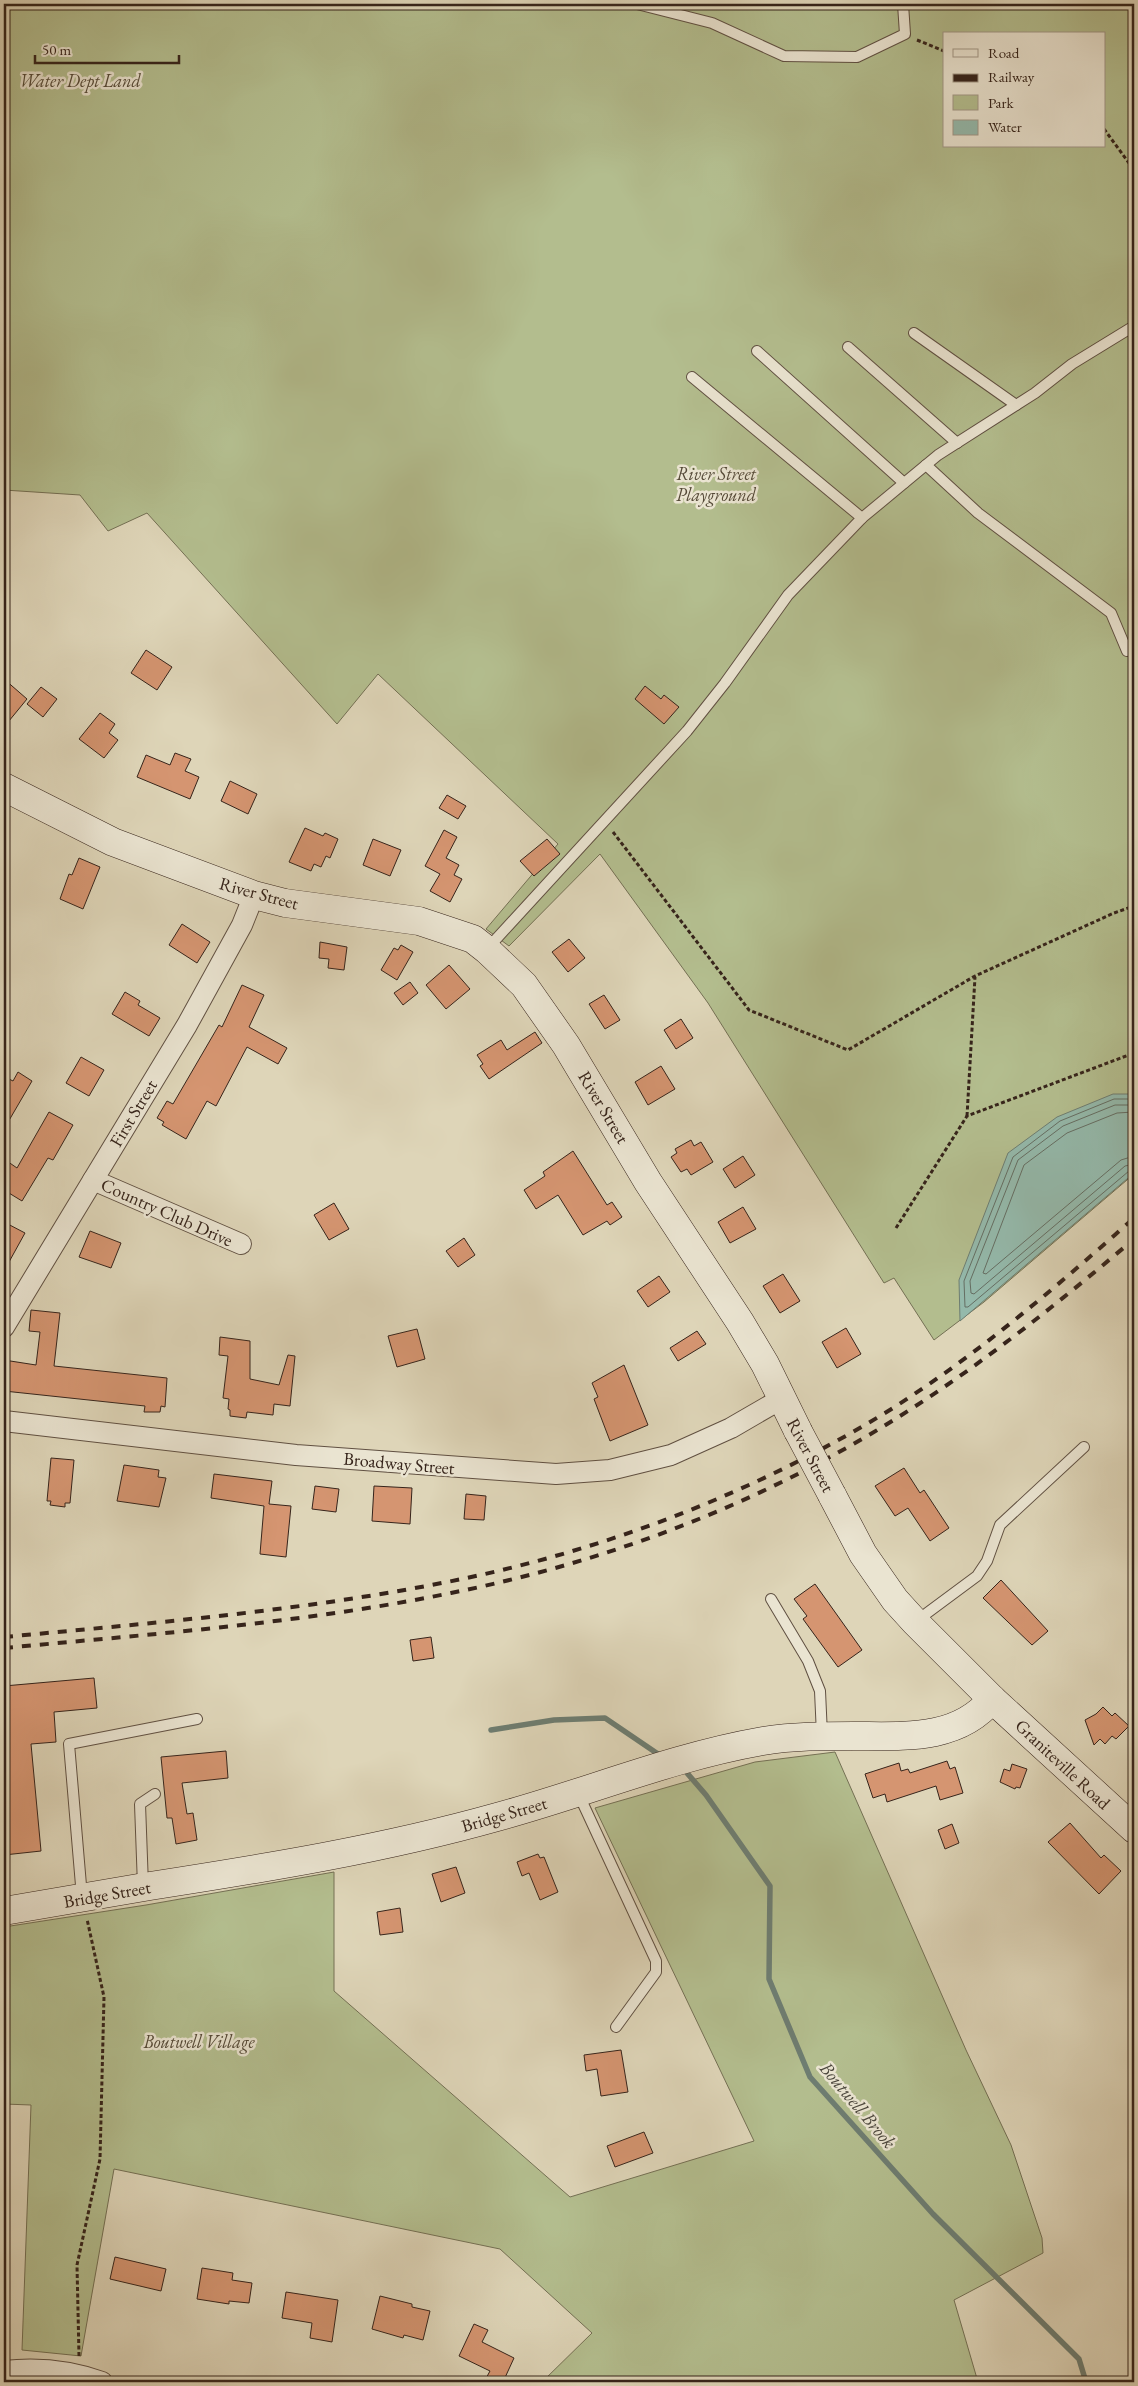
<svg xmlns="http://www.w3.org/2000/svg" width="1138" height="2386" font-family="'EB Garamond',serif">
  <style>
    .green { fill: #b3bd8e; stroke: #747054; fill-rule: evenodd }
    .water { fill: #94b9ab; stroke: #6e7d71 }
    .lines { fill: none; stroke-linecap: round; stroke-linejoin: round }
    .shore { stroke: #656e63; stroke-width: 1 }
    .stream { stroke: #6e7d71; stroke-width: 5.5 }
    .building { fill: #d59571; stroke: #36241b }
    .service-casing { stroke: #605042; stroke-width: 12 }
    .minor-casing { stroke: #605042; stroke-width: 22 }
    .secondary-casing { stroke: #36241b; stroke-width: 29 }
    .path { stroke: #36241b; stroke-width: 3; stroke-dasharray: 4 2.5; stroke-linecap: butt }
    .service { stroke: #eae4d1; stroke-width: 10 }
    .minor { stroke: #eae4d1; stroke-width: 20 }
    .secondary { stroke: #eae4d1; stroke-width: 28 }
    .rail { stroke: #36241b; stroke-width: 4; stroke-dasharray: 9 9; stroke-linecap: butt }
    .secondary-bridge-casing { stroke: #36241b; stroke-width: 29; stroke-linecap: butt }
    .secondary-bridge { stroke: #eae4d1; stroke-width: 28 }
    .labels { text-anchor: middle; dominant-baseline: central; stroke-width: 5; stroke-linejoin: round; paint-order: stroke }
    .park-label { font-size: 18px; font-style: italic; fill: #554a38; stroke: #eae4d1 }
    .street-label { font-size: 18px; fill: #36241b; stroke: #eae4d1 }
    .water-label { font-size: 19px; font-style: italic; fill: #4e493f; stroke: #eae4d1 }
  </style>
  <rect width="100%" height="100%" fill="#ded5b8"/>
  <filter id="stains"><feTurbulence type="fractalNoise" baseFrequency=".004" numOctaves="4"/><feColorMatrix values="0 0 0 0 .2 0 0 0 0 .09 0 0 0 0 .02 0 0 0 .5 -.17"/></filter>
  <radialGradient id="worn" r=".72"><stop offset=".6" stop-color="#630" stop-opacity="0"/><stop offset="1" stop-color="#630" stop-opacity=".3"/></radialGradient>
  <!-- green -->
  <g class="green">
    <path d="M4,4h1130v1170l-150,128 -50,38 -40,-62 -10,5 -176,-280 -108,-149 -91,92 -23,-17 72,-85 -180,-170 -41,50 -190,-211 -39,18 -28,-36 -76,-5zM944,34h160v112h-160z"/>
    <path d="M835,1752l131,298 45,95 31,93 1,15 -89,47 24,82h-436l50,-49 -92,-84 -386,-80 -33,187 -59,-6 9,-245 -27,-1v-177l142,-22 188,-33v119l236,206 184,-56 -159,-333 160,-46z"/>
  </g>
  <!-- water -->
  <path class="water" d="M1113,1094h21v79l-174,148 -1,-41 49,-127 49,-36z"/>
  <g class="lines">
    <!-- shore -->
    <g class="shore">
      <path d="M1134,1099h-20l-54,22 -47,36 -49,124 1,26h3l161,-136 5,-1"/>
      <path d="M1134,1105h-19l-52,21 -45,34 -48,121 1,12 3,1 151,-128 9,-2"/>
      <path d="M1134,1112l-17,1 -50,20 -43,32 -41,108 3,1 135,-114 13,-4"/>
    </g>
    <!-- stream -->
    <g class="stream">
      <path d="M491,1730l63,-10 51,-2 53,36"/>
      <path d="M687,1773l19,22 64,91 -1,93 41,98 123,137 146,145 7,23"/>
    </g>
  </g>
  <!-- building -->
  <g class="building">
    <path d="M146,650l26,17 -15,23 -26,-17z"/>
    <path d="M4,679l23,20 -23,28z"/>
    <path d="M645,686l16,13 3,-4 15,12 -15,17 -29,-25z"/>
    <path d="M41,687l16,12 -14,18 -16,-13z"/>
    <path d="M100,713l15,11 -6,9 9,7 -14,18 -25,-19z"/>
    <path d="M175,753l16,6 -6,12 14,6 -9,22 -53,-22 9,-22 24,10z"/>
    <path d="M230,781l27,13 -9,20 -27,-13z"/>
    <path d="M447,795l19,11 -8,13 -19,-11z"/>
    <path d="M305,828l18,8 2,-3 13,6 -8,19 -4,-2 -5,11 -7,-3 -3,7 -22,-9z"/>
    <path d="M444,830l13,7 -11,21 13,7 -5,10 8,4 -12,23 -20,-11 10,-17 -15,-8z"/>
    <path d="M373,839l28,11 -11,26 -27,-11z"/>
    <path d="M547,839l13,15 -26,22 -14,-15z"/>
    <path d="M79,858l21,9 -17,42 -23,-10 9,-25 3,1z"/>
    <path d="M182,924l28,18 -13,21 -28,-18z"/>
    <path d="M569,939l16,19 -17,14 -16,-20z"/>
    <path d="M320,942l27,5 -3,23 -16,-2 1,-9 -10,-1z"/>
    <path d="M401,945l12,7 -16,28 -16,-10 13,-22 4,2z"/>
    <path d="M449,965l21,24 -24,20 -20,-24z"/>
    <path d="M410,982l8,11 -15,12 -9,-12z"/>
    <path d="M242,985l22,10 -15,32 38,21 -9,16 -31,-17 -31,59 -9,-5 -21,38 -24,-14 2,-3 -7,-4 10,-17 6,3 46,-79 3,2z"/>
    <path d="M125,992l15,9 -2,4 22,13 -11,18 -37,-22z"/>
    <path d="M604,995l16,25 -15,9 -16,-25z"/>
    <path d="M681,1019l12,19 -17,11 -12,-19z"/>
    <path d="M535,1032l7,11 -53,36 -9,-13 3,-2 -6,-9 24,-15 6,10z"/>
    <path d="M81,1057l23,13 -15,26 -23,-13z"/>
    <path d="M661,1066l14,23 -27,16 -13,-23z"/>
    <path d="M18,1072l14,9 -28,48v-41l5,-9 4,2z"/>
    <path d="M49,1112l24,13 -20,35 -5,-2 -26,43 -18,-11v-31l13,9z"/>
    <path d="M691,1140l3,6 7,-4 12,20 -22,13 -4,-6 -6,3 -10,-15 6,-4 -2,-4z"/>
    <path d="M573,1151l34,54 5,-3 10,15 -12,8 -3,-4 -24,14 -25,-40 -22,14 -12,-19 21,-14 -2,-4z"/>
    <path d="M743,1156l12,19 -20,13 -12,-19z"/>
    <path d="M334,1203l15,26 -20,11 -15,-25z"/>
    <path d="M743,1207l13,22 -26,14 -12,-21z"/>
    <path d="M4,1222l21,11 -21,38z"/>
    <path d="M90,1231l31,12 -10,25 -32,-11z"/>
    <path d="M464,1238l11,17 -17,12 -12,-16z"/>
    <path d="M783,1274l17,27 -20,12 -17,-27z"/>
    <path d="M659,1276l11,16 -22,15 -11,-16z"/>
    <path d="M31,1310l29,3 -6,53 113,12 -2,29 -4,-1 -1,6h-16l1,-6 -141,-15v-31l32,5 4,-33 -11,-1z"/>
    <path d="M846,1328l15,26 -24,14 -15,-26z"/>
    <path d="M417,1329l8,30 -28,8 -9,-31z"/>
    <path d="M697,1331l9,13 -28,17 -8,-13z"/>
    <path d="M220,1337l30,4v38l29,6 9,-30 7,1 -5,50 -16,-2 -1,11 -26,-3 -1,6 -16,-2v-6l-2,-1 1,-10 -6,-1 5,-42 -9,-1z"/>
    <path d="M624,1365l24,60 -38,16 -16,-42 4,-2 -6,-14z"/>
    <path d="M51,1458l23,2 -4,43h-5v4l-15,-2 1,-4h-4z"/>
    <path d="M124,1465l35,5 -1,7 8,1 -7,29 -42,-6z"/>
    <path d="M904,1468l16,25 4,-3 25,38 -19,13 -22,-33 -13,8 -20,-30z"/>
    <path d="M214,1474l58,7 -3,23 22,2 -5,51 -26,-3 4,-48 -53,-8z"/>
    <path d="M315,1486l24,3 -3,23 -24,-3z"/>
    <path d="M374,1486l38,2 -2,36 -38,-3z"/>
    <path d="M466,1494l20,2 -2,24 -20,-1z"/>
    <path d="M1001,1580l47,51 -16,14 -49,-47z"/>
    <path d="M815,1584l47,66 -24,17 -35,-48 4,-3 -13,-17z"/>
    <path d="M431,1637l3,21 -21,3 -3,-21z"/>
    <path d="M94,1678l3,30 -43,4 2,30 -25,2 10,107 -37,4v-169z"/>
    <path d="M1103,1707l9,9 3,-3 14,13 -13,13 -4,-3 -7,8 -5,-5 -6,6 -9,-25 11,-6z"/>
    <path d="M226,1751l2,27 -46,5 5,31 6,-1 4,27 -21,4 -4,-26h-5l-6,-61z"/>
    <path d="M947,1761l3,8 5,-2 8,26 -23,7 -4,-14 -49,16 -2,-8 -12,4 -8,-24 34,-11 2,8 7,-2 2,4z"/>
    <path d="M1012,1764l15,5 -7,19 -4,-1 -1,2 -15,-7 4,-13 6,2z"/>
    <path d="M1070,1823l31,35 3,-3 17,16 -22,23 -51,-52z"/>
    <path d="M952,1824l7,19 -14,6 -7,-19z"/>
    <path d="M538,1854l2,4 4,-1 14,35 -18,8 -11,-27 -7,3 -5,-14z"/>
    <path d="M456,1867l9,26 -24,9 -9,-28z"/>
    <path d="M400,1908l3,24 -23,3 -3,-23z"/>
    <path d="M621,2050l7,42 -27,4 -4,-27 -11,2 -2,-16z"/>
    <path d="M644,2132l9,21 -38,14 -8,-21z"/>
    <path d="M115,2257l51,12 -5,22 -51,-12z"/>
    <path d="M202,2268l31,5 -1,7 20,3 -3,20 -20,-2v3l-32,-5z"/>
    <path d="M286,2292l52,8 -6,42 -22,-4 2,-15 -30,-5z"/>
    <path d="M380,2296l32,8v3l18,4 -7,29 -19,-5 -1,3 -31,-9z"/>
    <path d="M474,2324l14,6 -6,12 32,16 -11,24h-19l6,-11 -31,-15z"/>
  </g>
  <g class="lines">
    <!-- service casing -->
    <g class="service-casing">
      <g id="service">
        <path d="M637,4l75,19 72,33 73,1 48,-23 -2,-30"/>
        <path d="M914,333l102,72"/>
        <path d="M848,347l109,96"/>
        <path d="M757,351l147,132"/>
        <path d="M692,377l170,141"/>
        <path d="M926,465l52,48 133,100 16,38"/>
        <path d="M487,949l200,-218 38,-48 63,-88 74,-77 76,-63 97,-62 37,-29 62,-38"/>
        <path d="M771,1599l37,62 12,30 2,44"/>
        <path d="M915,1622l62,-46 10,-15 13,-36 84,-78"/>
        <path d="M578,1793l78,168v11l-40,55"/>
        <path d="M143,1886l-3,-82 15,-10"/>
        <path d="M82,1897l-13,-153 128,-25"/>
      </g>
    </g>
    <!-- minor casing -->
    <g class="minor-casing">
      <g id="minor">
        <path d="M93,1180l148,64"/>
        <path d="M4,1327l183,-302 55,-100 12,-30"/>
        <path d="M4,1421l292,34 260,19 54,-4 61,-15 60,-27 50,-29"/>
        <path d="M4,2371c35,-4 65,-1 98,11"/>
      </g>
    </g>
    <!-- secondary casing -->
    <g class="secondary-casing">
      <g id="secondary">
        <path d="M4,787l109,55 141,53 31,8 134,18 54,18 14,11 37,35 42,60 82,137 92,140 25,42 33,67"/>
        <path d="M832,1495l31,59 32,46 20,22 77,77 142,130"/>
        <path d="M4,1911c49,-8 97,-17 146,-25 116,-18 233,-37 347,-69 89,-24 174,-60 266,-76 30,-5 61,-5 91,-5 49,0 104,5 138,-37"/>
      </g>
    </g>
    <!-- path -->
    <g class="path">
      <path d="M917,40l27,11"/>
      <path d="M1104,129l30,41"/>
      <path d="M613,832l136,178 99,40 127,-74 139,-63 20,-7"/>
      <path d="M967,1116l8,-139"/>
      <path d="M896,1228l71,-112 167,-63"/>
      <path d="M79,2356l-2,-91 23,-106 4,-162 -17,-78"/>
    </g>
    <!-- service -->
    <use href="#service" class="service"/>
    <!-- minor -->
    <use href="#minor" class="minor"/>
    <!-- secondary -->
    <use href="#secondary" class="secondary"/>
    <!-- rail -->
    <g class="rail">
      <path d="M4,1637c148,-14 297,-26 443,-55 153,-30 305,-88 438,-169 90,-56 170,-125 249,-195"/>
      <path d="M4,1648c149,-14 300,-25 447,-55 135,-27 268,-74 388,-141 106,-58 203,-135 295,-213"/>
    </g>
    <!-- secondary-bridge casing -->
    <g class="secondary-bridge-casing">
      <path id="secondary-bridge" d="M798,1431l34,64"/>
    </g>
    <!-- secondary-bridge -->
    <use href="#secondary-bridge" class="secondary-bridge"/>
  </g>
  <g class="labels">
    <!-- park labels -->
    <g class="park-label">
      <text x="80" y="80">Water Dept Land</text>
      <text x="716" y="473">River Street<tspan x="716" dy="21">Playground</tspan></text>
      <text x="199" y="2041">Boutwell Village</text>
    </g>
    <!-- street labels -->
    <g class="street-label">
      <text transform="translate(259 893) rotate(15)">River Street</text>
      <text transform="translate(604 1107) rotate(59)">River Street</text>
      <text transform="translate(133 1113) rotate(-59)">First Street</text>
      <text transform="translate(167 1212) rotate(24)">Country Club Drive</text>
      <text transform="translate(811 1455) rotate(62)">River Street</text>
      <text transform="translate(399 1463) rotate(5)">Broadway Street</text>
      <text transform="translate(1063 1764) rotate(43)">Graniteville Road</text>
      <text transform="translate(504 1814) rotate(-16)">Bridge Street</text>
      <text transform="translate(107 1894) rotate(-10)">Bridge Street</text>
    </g>
    <!-- water labels -->
    <g class="water-label">
      <text transform="translate(858 2105) rotate(50)">Boutwell Brook</text>
    </g>
  </g>
  <!-- margin -->
  <rect width="1138" height="2386" fill="none" stroke="#ded5b8" stroke-width="20"/>
  <rect x="5" y="5" width="1128" height="2376" fill="none" stroke="#36241b" stroke-width="2.5"/>
  <rect x="10" y="10" width="1118" height="2366" fill="none" stroke="#36241b"/>
  <!-- legend -->
  <rect x="943" y="32" width="162" height="115" fill="#eae4d1" stroke="#a29788"/>
  <rect x="953" y="49" width="25" height="8" fill="#eae4d1" stroke="#a29788"/>
  <text x="988" y="58" font-size="15" fill="#36241b">Road</text>
  <rect x="953" y="74" width="25" height="8" fill="#36241b" stroke="#a29788"/>
  <text x="988" y="82" font-size="15" fill="#36241b">Railway</text>
  <rect x="953" y="95" width="25" height="15" fill="#b3bd8e" stroke="#a29788"/>
  <text x="988" y="108" font-size="15" fill="#36241b">Park</text>
  <rect x="953" y="120" width="25" height="15" fill="#94b9ab" stroke="#a29788"/>
  <text x="988" y="132" font-size="15" fill="#36241b">Water</text>
  <!-- scale -->
  <path d="M35 55v8h144v-8" fill="none" stroke="#36241b" stroke-width="2.5"/>
  <text x="42" y="55" font-size="15" fill="#36241b" stroke="#eae4d1" stroke-width="4" paint-order="stroke">50 m</text>
  <rect width="100%" height="100%" filter="url(#stains)"/>
  <rect width="100%" height="100%" fill="url(#worn)"/>
</svg>
